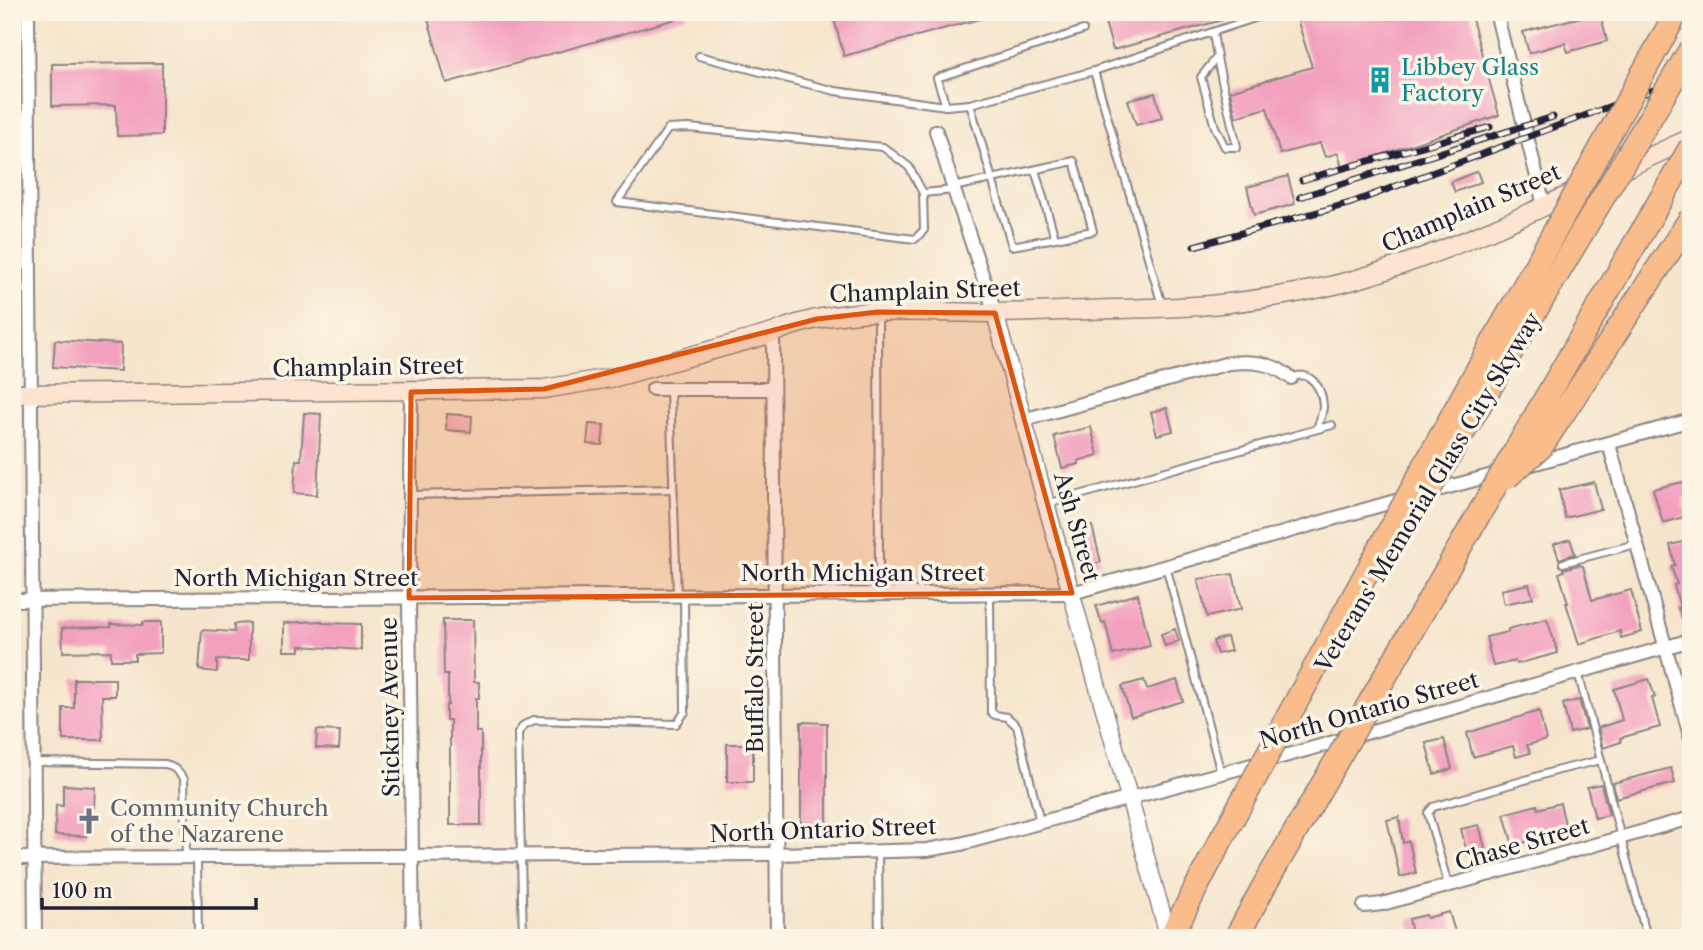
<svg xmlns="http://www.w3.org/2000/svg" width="1703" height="950" font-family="'Libre Caslon Text',serif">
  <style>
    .building { fill: #f3a0bf }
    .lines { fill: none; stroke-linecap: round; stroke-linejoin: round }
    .service-casing { stroke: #8c8484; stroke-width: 10 }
    .minor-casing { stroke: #8c8484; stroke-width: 16 }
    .tertiary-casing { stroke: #8c8484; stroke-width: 19 }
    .secondary-casing { stroke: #8c8484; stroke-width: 21 }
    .motorway-casing { stroke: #8c8484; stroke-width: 26 }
    .service { stroke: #fff; stroke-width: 6 }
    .minor { stroke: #fff; stroke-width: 12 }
    .tertiary { stroke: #fff; stroke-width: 16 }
    .secondary { stroke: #fde4d1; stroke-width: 18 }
    .motorway { stroke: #fabc8b; stroke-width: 23 }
    .rail-casing { stroke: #22223b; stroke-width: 7 }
    .rail { stroke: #fcf5e5; stroke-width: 4.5; stroke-dasharray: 13; stroke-linecap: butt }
    .motorway-bridge-casing { stroke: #8c8484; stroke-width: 26; stroke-linecap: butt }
    .motorway-bridge { stroke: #fabc8b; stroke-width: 23 }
    .marked { fill: #de560e; fill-opacity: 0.2; stroke: #de560e; stroke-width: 5; stroke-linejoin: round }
    .labels { text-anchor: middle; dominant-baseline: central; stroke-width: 7; stroke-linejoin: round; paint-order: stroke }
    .culture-label { font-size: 23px; fill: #0d838f; stroke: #fcf5e5; text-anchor: start }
    .street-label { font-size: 23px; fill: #22223b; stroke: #fcf5e5 }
    .worship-label { font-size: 23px; fill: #5b616d; stroke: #fcf5e5; text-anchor: start }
  </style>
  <rect width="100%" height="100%" fill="#fcf5e5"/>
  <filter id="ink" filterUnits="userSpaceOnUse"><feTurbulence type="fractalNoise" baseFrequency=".0143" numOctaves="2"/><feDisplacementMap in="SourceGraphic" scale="14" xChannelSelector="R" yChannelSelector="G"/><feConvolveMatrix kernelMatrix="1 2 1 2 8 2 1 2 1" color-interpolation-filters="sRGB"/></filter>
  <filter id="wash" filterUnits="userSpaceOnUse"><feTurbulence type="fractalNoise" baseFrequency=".00686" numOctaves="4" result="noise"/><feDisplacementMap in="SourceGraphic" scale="28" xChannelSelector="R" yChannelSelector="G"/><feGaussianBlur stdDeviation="1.57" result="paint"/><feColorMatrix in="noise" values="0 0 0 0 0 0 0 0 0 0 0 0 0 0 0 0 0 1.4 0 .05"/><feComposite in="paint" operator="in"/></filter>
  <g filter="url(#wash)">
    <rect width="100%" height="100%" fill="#f6e5cc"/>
    <g id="blocks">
      <!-- building -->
      <g class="building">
        <path d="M426,12h260l1,4 -241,67z"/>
        <path d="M832,12h158v4l-146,40z"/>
        <path d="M1102,12h134l1,4 -124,34z"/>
        <path d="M1295,12h175l29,103 -157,53 -4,-15 -13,4 -5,-14 -40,11 -13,-46 -31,9 -6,-26 82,-24z"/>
        <path d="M1600,12l7,29 -39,11 -3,-9 -36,10 -6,-21z"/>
        <path d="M162,63v72l-45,1 -1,-31 -64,1v-42z"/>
        <path d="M1155,93l7,25 -26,7 -8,-25z"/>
        <path d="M1477,171l4,11 -26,10 -4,-10z"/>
        <path d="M1288,176l7,28 -41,11 -7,-28z"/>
        <path d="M55,340l66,4 -1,27 -67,-4z"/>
        <path d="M1167,408l6,23 -16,4 -6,-23z"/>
        <path d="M304,413l17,1 -4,81 -23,-2 2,-33h5z"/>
        <path d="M447,414l25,2 -1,16 -25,-2z"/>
        <path d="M589,424l15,1 -2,20 -15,-1z"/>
        <path d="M1091,427l7,28 -20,6 1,3 -17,4 -8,-32z"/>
        <path d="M1691,480v18l-9,2 5,16 -24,7 -10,-34z"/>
        <path d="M1594,482l7,27 -36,9 -6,-28z"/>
        <path d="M1092,526l9,36 -16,4 -9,-36z"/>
        <path d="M1570,539l5,15 -16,5 -5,-15z"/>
        <path d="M1691,540v91l-4,1 -9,-24h2l-6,-23 3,-1 -6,-18 4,-1 -5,-20z"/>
        <path d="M1579,565l4,1 9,34 39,-10 11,42 -21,6 -1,-7 -41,13 -13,-41h2l-9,-30 5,-2 -1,-2z"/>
        <path d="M1233,574l8,35 -34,8 -9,-38z"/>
        <path d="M1529,584l4,14 -29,6 -3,-14z"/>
        <path d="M1138,594l12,52 -37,9 -8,-33 -3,1 -6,-17z"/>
        <path d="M1547,619l11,34 -42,11 -1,-3 -22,5 -7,-29 22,-5v-3z"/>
        <path d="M443,620h30l1,62h5v16h-3v34h5v93h-31v-105h-4v-15h2v-30h-4z"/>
        <path d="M322,621v2l39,1v26l-61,-4v5h-16v-28z"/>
        <path d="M143,622h18v31l-26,1v6h-24v-9l-48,1 -1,-24 49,-1v-3l32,1z"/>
        <path d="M249,623v37h-32v12l-18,-2 3,-40 32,2v-8z"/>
        <path d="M1175,629l4,12 -14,5 -4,-12z"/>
        <path d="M1227,637l4,14 -14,3 -4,-13z"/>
        <path d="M74,679h41v17h-13l1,44h-40v-32h11z"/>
        <path d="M1649,679l6,18 -3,1 8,29 -40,11 1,4 -18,6 -5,-20 24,-8 -8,-31z"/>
        <path d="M1144,680l3,9 30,-9 6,21 -52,16 -9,-31z"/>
        <path d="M1579,700l8,29 -17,4 -7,-29z"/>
        <path d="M1539,711l7,29 -19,5 3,8 -14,4 -3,-11 -40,11 -6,-24z"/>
        <path d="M801,722l26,1v100h-26z"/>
        <path d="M317,730l23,1 -1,18 -23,-1z"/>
        <path d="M1444,739l8,30 -18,5 -8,-31z"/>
        <rect x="727" y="744" width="26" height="38"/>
        <path d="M1671,768l4,15 -59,15 -3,-15z"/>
        <path d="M1601,784l8,31 -14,3 -8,-31z"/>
        <path d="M63,785l32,2 -1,20 -7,-1 -1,30 -31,-1 1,-30 7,1z"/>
        <path d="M1560,803l6,25 -22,5 1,3 -32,10 -9,-32 33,-9 1,4z"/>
        <path d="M1399,817l4,26 6,-2 7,32 -16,4 -13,-57z"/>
        <path d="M1479,825l7,27 -18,4 -7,-27z"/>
        <path d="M1449,912l7,23 -11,3h-32l-4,-19 17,-4 1,3z"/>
      </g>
    </g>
  </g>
  <g filter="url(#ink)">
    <use href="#blocks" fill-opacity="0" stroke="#8c8484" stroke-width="2"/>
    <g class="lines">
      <!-- service casing -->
      <g class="service-casing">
        <g id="service">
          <path d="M1213,33l5,30 19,84h-12l-10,-20 -14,-50 16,-20"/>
          <path d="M699,56l136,35 111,15 24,-2"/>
          <path d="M1094,71l179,-59"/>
          <path d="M946,106l-9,-28 146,-48"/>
          <path d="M1074,161l19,70 -81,15 -20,-67z"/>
          <path d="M1035,170l20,68"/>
          <path d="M953,187l39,-8 -22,-75 124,-33 68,234"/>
          <path d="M923,193l1,37 -9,9 -298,-37 51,-73 21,-1 194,19 26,20 14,26 31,-3"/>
          <path d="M1291,378c19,-9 31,9 32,28 0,8 -4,16 -6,23"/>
          <path d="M670,389l7,206"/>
          <path d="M410,495l263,-6"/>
          <path d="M1047,504l285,-79"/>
          <path d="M1563,563l73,-19"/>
          <path d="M1166,566l55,207"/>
          <path d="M877,593l2,-18 -1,-261"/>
          <path d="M990,593l1,119 4,3 12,2 10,9 23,96"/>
          <path d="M1578,672l69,266"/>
          <path d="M34,762l132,2 9,5 9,10 2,77"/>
          <path d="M878,852l1,86"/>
          <path d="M197,857l1,81"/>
          <path d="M1448,885l-20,-72 5,-6 126,-37 42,-10"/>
          <path d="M523,938l-5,-205 6,-8 10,-5 142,4 9,-12 -1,-116"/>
        </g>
      </g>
      <!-- minor casing -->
      <g class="minor-casing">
        <g id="minor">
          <path d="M28,12l7,926"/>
          <path d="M1496,12l48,193"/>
          <path d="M936,131l17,56 42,126"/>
          <path d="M773,333l4,605"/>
          <path d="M653,389h120"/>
          <path d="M411,392l-2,206 4,340"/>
          <path d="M1023,420l206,-57c24,-2 43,-1 62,15"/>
          <path d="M1609,444l82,295"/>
          <path d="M1525,466l166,-46"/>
          <path d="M1430,492l74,-20"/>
          <path d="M12,600l1060,-7 334,-95"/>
          <path d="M12,858l765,-4 150,-4 34,-6 331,-90 399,-114"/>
          <path d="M1364,906l18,-2 309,-86"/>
        </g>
      </g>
      <!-- tertiary casing -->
      <g class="tertiary-casing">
        <path id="tertiary" d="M995,313l51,191 123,434"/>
      </g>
      <!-- secondary casing -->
      <g class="secondary-casing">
        <path id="secondary" d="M12,394l532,-5 72,-12 157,-44c68,-30 147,-20 219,-20 41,0 82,-3 122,-4 35,-1 71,-1 106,-5 53,-6 110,-15 160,-32 107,-34 209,-88 311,-134"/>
      </g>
      <!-- motorway casing -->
      <g class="motorway-casing">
        <path id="motorway" d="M1170,938l52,-100"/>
      </g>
      <!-- service -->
      <use href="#service" class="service"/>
      <!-- minor -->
      <use href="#minor" class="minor"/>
      <!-- tertiary -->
      <use href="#tertiary" class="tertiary"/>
      <!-- secondary -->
      <use href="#secondary" class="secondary"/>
      <!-- motorway -->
      <use href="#motorway" class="motorway"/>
      <!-- rail casing -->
      <g class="rail-casing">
        <g id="rail">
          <path d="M1302,180l188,-53"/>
          <path d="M1300,197l253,-80"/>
          <path d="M1194,246l157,-43 340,-127"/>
        </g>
      </g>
      <!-- rail -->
      <use href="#rail" class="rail"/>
      <!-- motorway-bridge casing -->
      <g class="motorway-bridge-casing">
        <g id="motorway-bridge">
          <path d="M1507,477l34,-30 150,-229"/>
          <path d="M1424,498l267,-449"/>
          <path d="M1222,838l241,-442 214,-384"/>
          <path d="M1236,938l28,-52 427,-739"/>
        </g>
      </g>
      <!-- motorway-bridge -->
      <use href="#motorway-bridge" class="motorway-bridge"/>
    </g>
  </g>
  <!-- marked area -->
  <path class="marked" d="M878,312l117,1 77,280 -663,5 2,-206 133,-3 273,-70z"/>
  <!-- icons -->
  <defs>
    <g id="building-bare" transform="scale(2.1)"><path d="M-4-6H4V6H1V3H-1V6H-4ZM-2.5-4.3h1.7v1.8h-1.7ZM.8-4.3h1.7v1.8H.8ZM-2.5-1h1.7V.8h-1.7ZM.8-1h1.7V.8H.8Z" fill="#0f9aa8" stroke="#fcf5e5" stroke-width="2.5" paint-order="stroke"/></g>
    <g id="church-bare" transform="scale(2.1)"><path d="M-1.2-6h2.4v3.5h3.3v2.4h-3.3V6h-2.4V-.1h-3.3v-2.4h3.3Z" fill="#6b7280" stroke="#fcf5e5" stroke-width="2.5" paint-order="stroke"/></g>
  </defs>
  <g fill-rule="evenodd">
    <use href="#building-bare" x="1380" y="80"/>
    <use href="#church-bare" x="89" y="821"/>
  </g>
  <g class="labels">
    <!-- culture labels -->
    <g class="culture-label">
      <text x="1401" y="67">Libbey Glass<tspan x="1401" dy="26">Factory</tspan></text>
    </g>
    <!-- street labels -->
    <g class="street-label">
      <text transform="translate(1471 208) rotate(-23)">Champlain Street</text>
      <text transform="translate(925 291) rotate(-2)">Champlain Street</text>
      <text transform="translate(368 367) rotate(-1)">Champlain Street</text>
      <text transform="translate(1428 492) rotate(-59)">Veterans' Memorial Glass City Skyway</text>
      <text transform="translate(1077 527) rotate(74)">Ash Street</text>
      <text x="863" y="573">North Michigan Street</text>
      <text x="296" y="578">North Michigan Street</text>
      <text transform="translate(755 678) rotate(-90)">Buffalo Street</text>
      <text transform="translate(390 707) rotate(-91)">Stickney Avenue</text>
      <text transform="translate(1369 710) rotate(-16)">North Ontario Street</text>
      <text transform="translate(823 830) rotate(-2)">North Ontario Street</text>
      <text transform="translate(1522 844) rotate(-16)">Chase Street</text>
    </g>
    <!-- worship labels -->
    <g class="worship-label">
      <text x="110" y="808">Community Church<tspan x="110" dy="26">of the Nazarene</tspan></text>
    </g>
  </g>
  <!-- margin -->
  <rect width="1703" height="950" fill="none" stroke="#fcf5e5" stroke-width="42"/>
  <!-- scale -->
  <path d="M42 898v10h214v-10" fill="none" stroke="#22223b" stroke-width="3.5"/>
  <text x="52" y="898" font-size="21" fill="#22223b" stroke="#fcf5e5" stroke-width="5" paint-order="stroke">100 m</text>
</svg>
